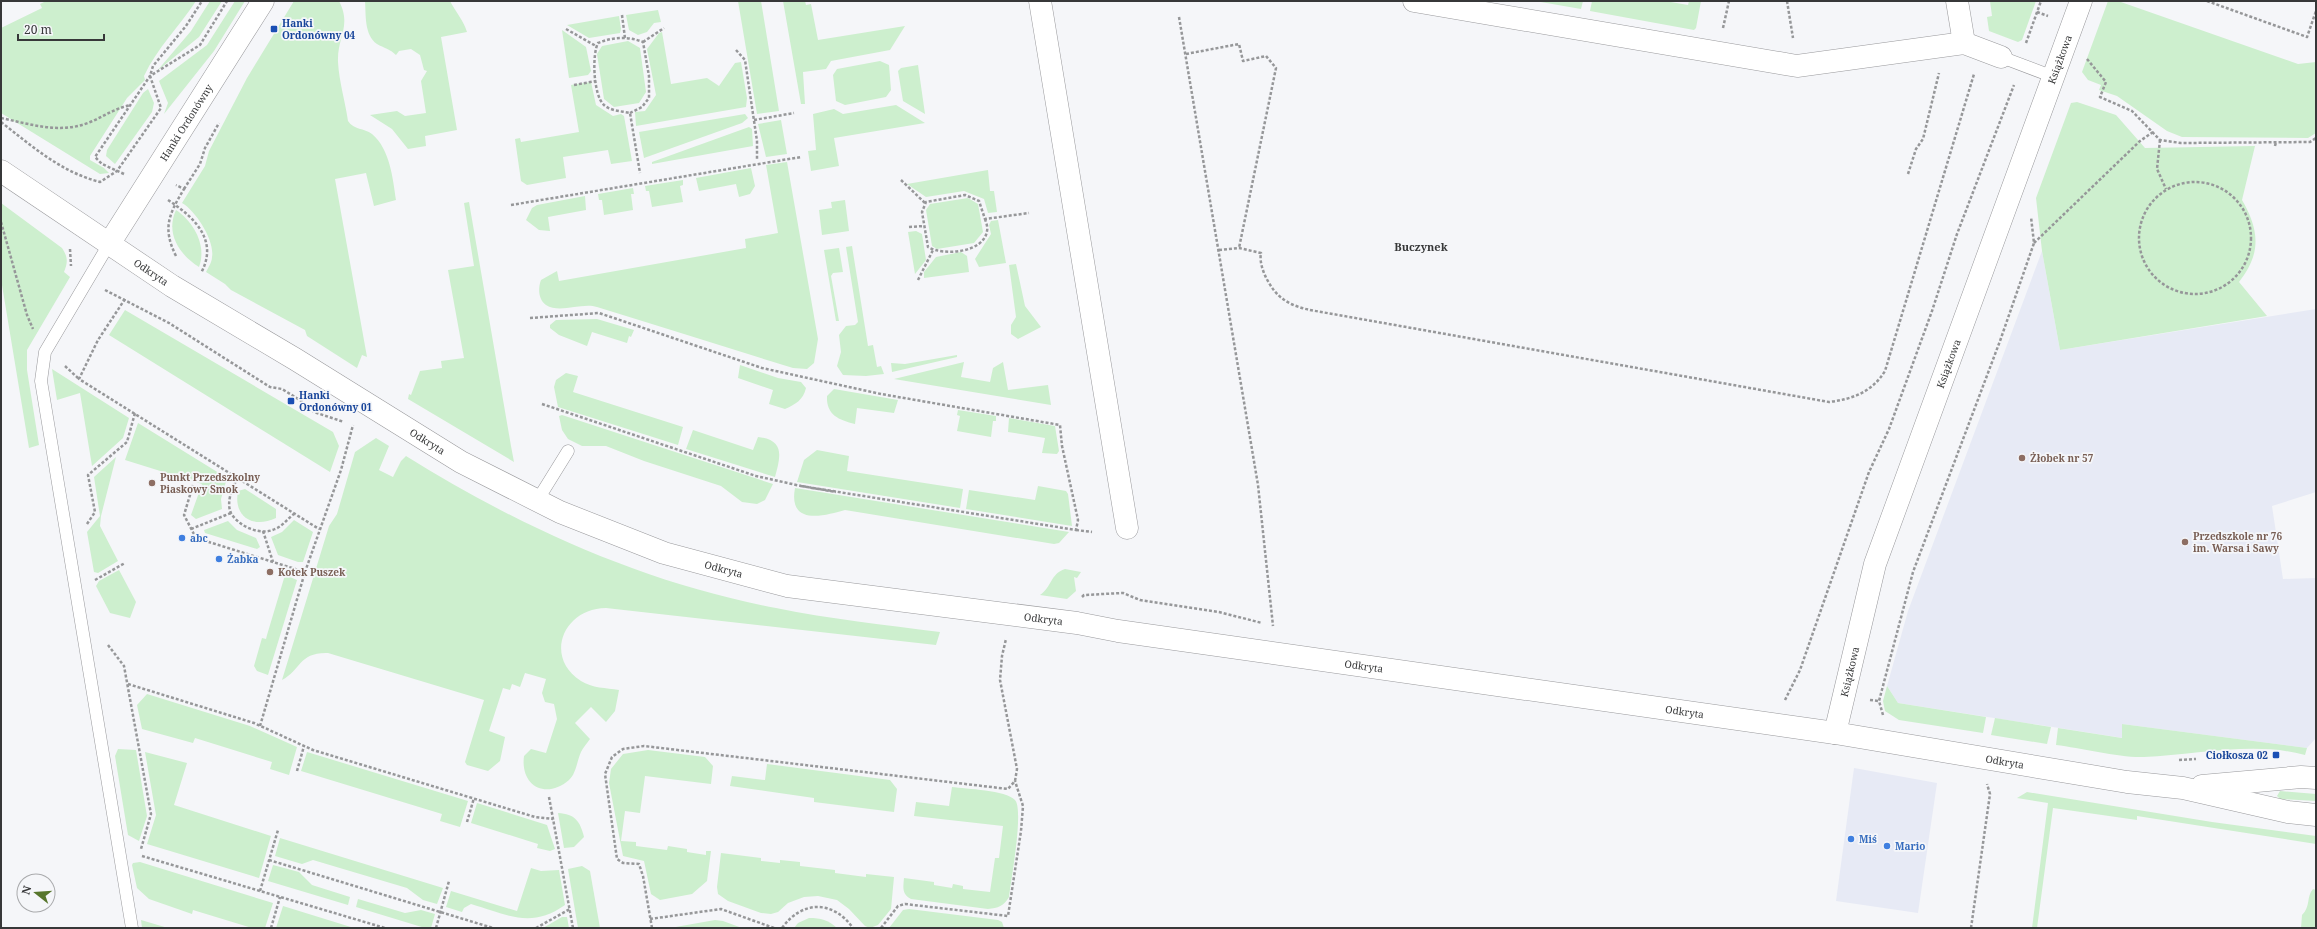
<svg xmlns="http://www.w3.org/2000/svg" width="2317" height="929" font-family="'Noto Serif',serif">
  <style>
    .built { fill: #e7eaf5 }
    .green { fill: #cdefce }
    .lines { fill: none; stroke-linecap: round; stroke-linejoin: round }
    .service-casing { stroke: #99999c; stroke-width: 13 }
    .minor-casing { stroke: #99999c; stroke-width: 23 }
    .path { stroke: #969799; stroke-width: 2.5; stroke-dasharray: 3 2; stroke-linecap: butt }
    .service { stroke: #fff; stroke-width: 12 }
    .minor { stroke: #fff; stroke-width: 22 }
    .transit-dot { fill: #1a4fb4; stroke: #f5f6f9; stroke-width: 1.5 }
    .education-dot { fill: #8d6e63; stroke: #f5f6f9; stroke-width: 1.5 }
    .shop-dot { fill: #3f7fe0; stroke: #f5f6f9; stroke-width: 1.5 }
    .labels { text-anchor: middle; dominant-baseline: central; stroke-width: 3.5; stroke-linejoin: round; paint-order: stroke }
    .transit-label { font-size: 10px; font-weight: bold; fill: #164399; stroke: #f5f6f9; text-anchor: start }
    .street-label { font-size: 10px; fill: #373839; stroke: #f5f6f9 }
    .education-label { font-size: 10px; font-weight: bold; fill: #785e54; stroke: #f5f6f9; text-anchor: start }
    .shop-label { font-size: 10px; font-weight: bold; fill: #366cbe; stroke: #f5f6f9; text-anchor: start }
    .neighbourhood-label { font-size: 11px; font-weight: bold; fill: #373839; stroke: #f5f6f9 }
  </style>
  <rect width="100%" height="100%" fill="#f5f6f9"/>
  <!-- built -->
  <g class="built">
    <path d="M2042,251l18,99 256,-41v183l-44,14 11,73 33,-1v160l-9,10 -185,-24 1,14 -225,-35 -11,-17 21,-75z"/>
    <path d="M1854,768l83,15 -19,130 -82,-12z"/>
  </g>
  <!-- green -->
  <g class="green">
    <path d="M46,1h150c-17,26 -39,47 -52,75l1,4 -18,18 -37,58v4l14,8 5,5 -9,1 -99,-61v-85l41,-20 -2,-4z"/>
    <path d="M210,1h12l-23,36 -42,34 34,-40z"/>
    <path d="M235,1h10l-31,50 -50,63 4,-11 -9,-22 48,-36z"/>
    <path d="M294,1h45c13,25 -2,36 -1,61 1,19 7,39 10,59 6,9 16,7 24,13 18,15 21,45 24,66l-22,6 -8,-33 -31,6 32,178 -5,-2 -5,13 -50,-32 -2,-6 -74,-40 -6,-6 -19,-12c2,-4 6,-10 6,-15 3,-16 -16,-46 -30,-54l23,-37 4,-15 38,-73z"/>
    <path d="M365,1h85c5,10 14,20 17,31l-26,5 16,93 -32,6 1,10 -18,3 -16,-20 -22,-14 27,-4 8,5 21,-3 -5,-32 6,-10 -3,-1 -4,-15 -9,-6 -12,2 -3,4c-6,-6 -12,-7 -19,-11 -13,-9 -11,-30 -12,-43z"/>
    <path d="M738,1h23l18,110 -22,3z"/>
    <path d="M783,1h22l1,4 5,-1 7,36 87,-14 -15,24 -59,11 -5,8 -23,3 2,32h-4z"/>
    <path d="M1535,1h48l-2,8z"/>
    <path d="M1592,1h73l23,4 1,-4h12l-5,27 -2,2 -104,-19z"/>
    <path d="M1990,1h46l-14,39 -4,2 -29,-11 -2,-14 5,-1z"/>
    <path d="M2108,1h10l180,63 18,-2v71l-8,5 -126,-1 -15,-6 -50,-35 -18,-6 2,-5 -13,-5 -6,-8z"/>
    <path d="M658,10l3,12 -7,1 -7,9 -9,3 -9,-5 -3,-15z"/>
    <path d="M619,16l2,13 -1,4 -31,5 -22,-13z"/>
    <path d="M562,30l24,17 5,24 -3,4 -19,3z"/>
    <path d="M662,32l9,52 36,-6 12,8 16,-23 6,-1 6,36 -1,9 -110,19 -1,-14 10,-1 11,-16 -9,-46 12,-16z"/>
    <path d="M628,41l12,7 6,44 -7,11 -25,4 -10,-8 -7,-45 5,-8z"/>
    <path d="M880,61l9,4 2,25 -5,7 -41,8 -9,-4 -3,-26 4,-6z"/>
    <path d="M918,65l7,49 -22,-13 -5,-30 3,-3z"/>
    <path d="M591,82l5,23 17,11 8,-2 3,2 8,45 -21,3 -3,-14 -45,7 3,21 -39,7 -6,-4 -6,-42 5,-1 1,4 58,-10 -8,-47z"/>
    <path d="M148,89l6,14 -2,9 -37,52 -9,-8 1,-6 36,-57z"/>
    <path d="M2077,102l39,13 29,33 110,-2 -13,54c18,31 19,54 -3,82l28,34 -207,34 -18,-99 -6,-53 35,-95z"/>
    <path d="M896,105l29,18 -91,15 5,28 -28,5 -3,-20 8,-1 -3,-36 21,-5 9,5z"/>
    <path d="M745,114l3,4 -6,5 -98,35 -5,-26z"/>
    <path d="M781,120l6,34 -21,3 -8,-33z"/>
    <path d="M749,127l3,2 1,17 -101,18v-2z"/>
    <path d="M787,162l31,177 -4,24 -7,6 -14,-1c-65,-20 -130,-41 -196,-61 -15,-5 -37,7 -51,-2 -8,-6 -8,-17 -5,-25l16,-9 2,10 187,-33 -1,-9 33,-6 -12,-68z"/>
    <path d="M751,168l4,18 -5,8 -11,3 -3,-13 -37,7 -3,-13z"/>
    <path d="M988,170l2,21h4l3,21 -9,1 -4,-14 -20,-8 -38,6 -19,-13z"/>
    <path d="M683,180v5l-3,1 3,16 -31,5 -3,-16h-3l-1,-5z"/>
    <path d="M633,188l1,6h-3l2,16 -29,5 -2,-15h-3l-1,-6z"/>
    <path d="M585,196l1,14 -38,7 2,14 -11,-1 -13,-10 6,-12 5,-3z"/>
    <path d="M968,198l10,6 5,28 -9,11 -37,6 -5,-3 -6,-36 4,-6z"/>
    <path d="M845,200l4,31 -27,4 -3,-25 13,-2 -1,-6z"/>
    <path d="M469,202l42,244 3,16 -106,-63 1,-5 2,1 9,-24 22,-3 -1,-7 23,-3 -16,-88 26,-4 -10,-63z"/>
    <path d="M1,203l61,45c6,9 6,14 2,24l6,5 -43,73v20l12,75 -10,3 -28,-169z"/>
    <path d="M176,210c18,12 31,36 23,57 -19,-12 -34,-33 -23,-57z"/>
    <path d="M998,220l8,43 -27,4 -4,-8 16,-25 -2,-9 2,-4z"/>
    <path d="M916,231l6,3 4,26 -11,14 -7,-42z"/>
    <path d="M852,246l16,100 5,-1 4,22 4,-1 3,8 -18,2 -23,-1 -6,-9 4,-14 -2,-17 7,-9 9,-1 3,-3 -12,-75z"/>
    <path d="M839,248l4,24 -10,1 -2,3 8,45h-3l-12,-71z"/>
    <path d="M961,252l6,4 2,16 -45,6v-6l12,-15z"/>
    <path d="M1016,264l9,42 16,21 -23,12 -7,-5v-9l5,-8 -7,-52z"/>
    <path d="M125,310l208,122 6,14 -9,26 -221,-137z"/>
    <path d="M597,319l37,11 -3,7 -2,-1 -2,7 -35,-11 -5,14 -28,-11 -9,-7v-3l6,-5z"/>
    <path d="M957,355v2l-65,15 -1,-9 14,1z"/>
    <path d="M964,362l-3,15 29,5 3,-14 10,-6 5,28 40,-5 3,20 -157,-26z"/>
    <path d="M740,365l38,13 23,4 5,6c-3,12 -10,16 -21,21l-16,-5 4,-14 -35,-12z"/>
    <path d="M52,369l77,49 -6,20 -31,28 -12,-73 -23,7z"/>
    <path d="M566,373l12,3 -5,16 110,35 -5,18 -120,-38 -4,-20 2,-7z"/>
    <path d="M834,389l64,11 -4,13 -37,-5 -2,16c-16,-4 -29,-9 -28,-28z"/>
    <path d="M958,410l38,6v5h-3l-2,16 -34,-6 3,-15 -3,-1z"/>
    <path d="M562,415l211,69 -8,16 -8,4 -15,-2 -21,-16 -77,-25 -38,-15h-24l-14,-7 -6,-9 -3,-14z"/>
    <path d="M1009,418l46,8 4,25 -2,3 -15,-1 3,-15 -37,-6z"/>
    <path d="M138,423l89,55 -6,21 1,10 -26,10 -5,-4 11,-31 -77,-24z"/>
    <path d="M693,430l60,20 5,-13c28,3 22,21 17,40l-89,-28z"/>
    <path d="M376,438l13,8 -10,24 14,7 8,-16 5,-5c114,71 237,127 370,152 54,11 109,17 164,24l-4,13 -330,-37c-42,0 -63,49 -25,73 11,7 25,7 38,9l-4,21 -9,11 -15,-15 -16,16 15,16c-3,4 -7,9 -9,13 -4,9 -5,22 -12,28 -23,20 -49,6 -45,-24l7,-7 15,4 11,-34 -3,-15 -9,-2 -3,-9 4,-14 -21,-6 -5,14 -8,-3 -2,6 -7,-2 -14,43 16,6 -5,24 -12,10 -21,-6 -2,-3 19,-62 -156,-47c-29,-1 -27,17 -46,27l47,-154 8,-12 18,-62z"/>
    <path d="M817,450l32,6 -2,15 116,18 -3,19 -163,-26 7,-22z"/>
    <path d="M116,457l-15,59 -1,10 18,35 -20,12 -4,-1 -7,-40 13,-16 -6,-39z"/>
    <path d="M1038,486l28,5 2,3 4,32 -106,-17 3,-19 66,10z"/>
    <path d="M795,488l274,44 -10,11 -5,1 -209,-34c-21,6 -57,16 -50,-22z"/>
    <path d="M245,489l31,20v9c-23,11 -43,-1 -38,-27z"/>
    <path d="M294,520l19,12 -10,30h-5l-20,-7 -7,-18 11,-5z"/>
    <path d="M228,521l9,9 19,8 4,9 -3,2 -52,-16 -1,-3z"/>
    <path d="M1065,569l16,3 -4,6 -3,-1 2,14 -9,8 -27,-4c12,-8 10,-21 25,-26z"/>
    <path d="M119,570l17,32 -6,16 -20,-5 -14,-27 3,-5z"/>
    <path d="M285,575l12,5 -29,95 -11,-4 -3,-5 8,-28 4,1 1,-4z"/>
    <path d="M1887,686l11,17 88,14 -3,16 -84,-13 -14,-9 -2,-10z"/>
    <path d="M147,694l103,32 47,21 -8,28 -19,-6 2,-7 -77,-24 -2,5 -51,-14 -5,-24z"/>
    <path d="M1995,718l56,9 -4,17 -56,-9z"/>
    <path d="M2122,724l185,24 -2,7c-52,-14 -108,0 -161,2 -24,1 -63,-9 -88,-12l2,-17 64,10z"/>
    <path d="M118,749l18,1 11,66 -8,25 -11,-6 -13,-79z"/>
    <path d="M648,750l57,7 8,9 -2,18 -66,-8 -5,37 -15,-2 -4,30 15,1v4l31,4 1,-4 19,3v3l19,3v-4h5l-4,30 -15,13 -32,6 -9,-6 -7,-33 -21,-5 -14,-73 2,-14 12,-15z"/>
    <path d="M145,752l42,11 -13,42 97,31 -12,42 -112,-34 9,-29z"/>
    <path d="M307,752l161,49 -8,26 -20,-6 2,-7 -141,-43z"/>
    <path d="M767,764l123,16 7,9 -3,23 -80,-10v-4l-84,-12 2,-10 33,4z"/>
    <path d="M952,787c14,2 54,3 63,13 9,9 -4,81 -6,97 -5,9 -11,11 -21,12l-77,-10c-9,-5 -8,-11 -7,-21l30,4v3l18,3 1,-4 10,2v3l27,3 5,-34h4l4,-32 -89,-10 2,-14 33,4z"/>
    <path d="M2280,791l36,3v7l-36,-2 -3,-3z"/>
    <path d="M2027,792l185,30 104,14v8l-179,-28v4l-84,-12 -16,120h-5l16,-125 -31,-5z"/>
    <path d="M477,803l70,22 8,24 -5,2 -13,-3 1,-4 -67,-21z"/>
    <path d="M558,813c17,1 22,8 26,24l-10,10 -10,1z"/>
    <path d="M280,838l163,50 -6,16 -14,-4 -16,-12 -94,-28 -11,4 -27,-8z"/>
    <path d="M721,853l40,5v3l19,2v-3l20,2v4l35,4v3l31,4v-3l28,3 -3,32 -13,16 -8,3 -5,-2 -16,-17 -12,-9 -19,-4 -14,1 -16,6 -10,9 -7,2 -10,-1 -33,-12 -10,-7 -1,-7z"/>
    <path d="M140,862l133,41 -8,25h-13l-59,-18 -1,4 -43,-15 -12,-11 -5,-23 1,-2z"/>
    <path d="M273,865l26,7 13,13 38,12 -2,8 -80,-24z"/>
    <path d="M582,866l8,5 10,57h-22l-10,-59z"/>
    <path d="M531,868l10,3 18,-1 6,35c-34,24 -57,10 -94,-1l-7,4 -2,4 -16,-5 5,-16 66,20z"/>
    <path d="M2313,889l3,1v38h-15l1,-13c9,-9 4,-18 11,-26z"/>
    <path d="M358,899l47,14 16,-3 14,4 -4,14h-6l-69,-21z"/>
    <path d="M283,906l71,22h-78z"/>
    <path d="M909,909l89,11 4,2 2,6h-115l14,-18z"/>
    <path d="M562,917h5l2,11h-26z"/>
    <path d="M809,918c12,0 19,2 28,10h-43l4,-5z"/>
    <path d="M141,920l27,8h-26z"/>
    <path d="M715,920l8,1 19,7h-72z"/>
  </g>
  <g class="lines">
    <!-- service casing -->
    <g class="service-casing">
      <g id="service">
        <path d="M2001,57l53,20"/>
        <path d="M109,244l-64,108 -4,29 91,547"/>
        <path d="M537,501l31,-50"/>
      </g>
    </g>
    <!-- minor casing -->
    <g class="minor-casing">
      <g id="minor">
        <path d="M1040,1l87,527"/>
        <path d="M1414,1l383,65 167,-23 37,14"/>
        <path d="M1957,1l7,42"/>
        <path id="s1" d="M1,171l171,115 123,73 166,103 99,50 104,41 123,33 290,37 41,8 717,102 292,49 56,6 105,24 28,3"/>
        <path id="s2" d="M109,244l154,-243"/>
        <path id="s3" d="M1835,733l40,-169 206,-563"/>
        <path d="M2202,786l99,-9 15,1"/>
      </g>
    </g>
    <!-- path -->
    <g class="path">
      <path d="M1787,1l6,37"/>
      <path d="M2207,1l100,36 9,-26"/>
      <path d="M2037,12l11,4"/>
      <path d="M622,15l3,23"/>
      <path d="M1179,17l79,468 15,141"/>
      <path d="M1723,28l6,-27"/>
      <path d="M566,29l30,17"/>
      <path d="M643,42l21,-14"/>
      <path d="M2026,43l15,-42"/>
      <path d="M736,50l9,10 12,81v18"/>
      <path d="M1186,54l53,-10 4,17 23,-5 10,12 -37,180"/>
      <path d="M2087,59l19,23 -6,15 32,14 28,29 21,3 129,-1 6,-4"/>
      <path d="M574,85l22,-4"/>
      <path d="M630,113l12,-6 7,-9v-22l-6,-34c-15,-6 -30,-5 -45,1 -6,11 -5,52 6,62 7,6 17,6 26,8l10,60"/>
      <path d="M1,118c29,6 58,16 87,5 15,-6 27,-15 43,-18"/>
      <path d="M754,120l40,-7"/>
      <path d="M1,122c32,25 60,50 99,60l17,-11 44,-63 -11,-32 3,-10 33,-40 16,-25"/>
      <path d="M2160,140l-3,29 9,20"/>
      <path d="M2275,146l1,-4"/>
      <path d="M124,174l-22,-10 -7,-7 55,-81 50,-31 27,-44"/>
      <path d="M1908,174l8,-25 7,-10 16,-66"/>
      <path d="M901,180l24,23"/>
      <circle cx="2195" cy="238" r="56"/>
      <path d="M184,189l16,-25 5,-16 14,-25"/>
      <path d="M168,200c26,17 51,40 33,73"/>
      <path d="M511,205l290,-48"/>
      <path d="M985,219c1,3 3,8 2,12 -3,22 -44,25 -59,16l-6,-35 4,-10 39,-7 14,6 6,18 44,-6"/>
      <path d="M1,222l26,93 6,14"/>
      <path d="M909,227l15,-1"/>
      <path d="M2034,243l106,-102 13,-9"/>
      <path d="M70,249l1,17"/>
      <path d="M1219,250l20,-2 22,5c-3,14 10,38 22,46 8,6 18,9 27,11l519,92c24,-3 43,-10 56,-31l89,-297"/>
      <path d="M176,256c-14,-28 -7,-42 8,-67l-8,-4"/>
      <path d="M918,280l15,-30"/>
      <path d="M105,290l64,33 101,64 12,2 21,13 11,10 30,10"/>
      <path d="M125,299l-27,41 -19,39 240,150"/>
      <path d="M530,318l69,-5 163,55 119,26 179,31 2,21 16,74 -2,10 -275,-44 35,6"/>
      <path d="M65,366l14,13"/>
      <path d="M542,404l214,72 45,10"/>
      <path d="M238,478c-6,9 -12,25 -7,35 8,14 30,23 44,16 8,-3 12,-10 19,-15"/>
      <path d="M193,485l-9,30 12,23 109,34"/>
      <path d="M87,524l8,-12 -7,-37 39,-33 8,-29"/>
      <path d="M191,529l40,-16"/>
      <path d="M1076,530l16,2"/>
      <path d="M263,531l10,31"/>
      <path d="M95,580l30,-17"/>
      <path d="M1082,597l2,-2 39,-2 17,7 79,12 43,11"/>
      <path d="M108,645l16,21 27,148 -10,35"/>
      <path d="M128,684l126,39 59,27 222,67 18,2"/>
      <path d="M1785,700l15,-30 69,-198 20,-43 43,-118 25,-77 57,-149"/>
      <path d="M1870,700l9,1"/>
      <path d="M1883,715l-4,-14 34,-129 87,-231 34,-98 -3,-26"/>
      <path d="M260,726l45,-154 36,-102 12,-45"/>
      <path d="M2179,760l17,-1"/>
      <path d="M297,771l7,-25"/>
      <path d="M549,797l24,131"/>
      <path d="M467,822l7,-24"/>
      <path d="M142,856l243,72"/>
      <path d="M269,860l224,68"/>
      <path d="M260,891l18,-61"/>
      <path d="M650,919l71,-10 53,19"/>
      <path d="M271,928l9,-31"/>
      <path d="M436,928l13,-47"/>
      <path d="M536,928l34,-19"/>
      <path d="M652,928l-9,-52 -4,-12 -16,-1 -6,-4 -12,-85 7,-17 11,-8 21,-3 364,43 7,-8 2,-12 -17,-89 2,-24 4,-17"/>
      <path d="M782,928c20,-28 51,-28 71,0"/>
      <path d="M881,928l17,-22 7,-2 103,12 13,-85 2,-25 -8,-25"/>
      <path d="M1971,928l19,-134 -3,-10"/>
    </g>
    <!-- service -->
    <use href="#service" class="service"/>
    <!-- minor -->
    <use href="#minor" class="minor"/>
  </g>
  <!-- markers -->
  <g class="transit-dot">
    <rect x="270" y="25" width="8" height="8" rx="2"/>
    <rect x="287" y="397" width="8" height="8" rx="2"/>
    <rect x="2272" y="751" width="8" height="8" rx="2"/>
  </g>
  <g class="education-dot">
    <circle cx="2022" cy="458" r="4"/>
    <circle cx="152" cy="483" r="4"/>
    <circle cx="2185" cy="542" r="4"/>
    <circle cx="270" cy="572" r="4"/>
  </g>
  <g class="shop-dot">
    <circle cx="182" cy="538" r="4"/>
    <circle cx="219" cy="559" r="4"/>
    <circle cx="1851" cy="839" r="4"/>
    <circle cx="1887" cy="846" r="4"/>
  </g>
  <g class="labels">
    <!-- transit labels -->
    <g class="transit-label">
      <text x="282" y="23">Hanki<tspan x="282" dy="12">Ordonówny 04</tspan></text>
      <text x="299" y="395">Hanki<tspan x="299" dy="12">Ordonówny 01</tspan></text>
      <text x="2268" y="755" text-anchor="end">Ciołkosza 02</text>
    </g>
    <!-- street labels -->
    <g class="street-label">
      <text stroke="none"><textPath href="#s3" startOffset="711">Książkowa</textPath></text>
      <text stroke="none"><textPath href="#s2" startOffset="144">Hanki Ordonówny</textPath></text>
      <text stroke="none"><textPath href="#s1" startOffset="181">Odkryta</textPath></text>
      <text stroke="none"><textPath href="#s3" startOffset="387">Książkowa</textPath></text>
      <text stroke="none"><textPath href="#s1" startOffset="505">Odkryta</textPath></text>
      <text stroke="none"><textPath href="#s1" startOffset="829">Odkryta</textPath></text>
      <text stroke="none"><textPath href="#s1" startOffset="1153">Odkryta</textPath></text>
      <text stroke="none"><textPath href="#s1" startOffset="1477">Odkryta</textPath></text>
      <text stroke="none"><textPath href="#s3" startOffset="63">Książkowa</textPath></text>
      <text stroke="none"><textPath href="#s1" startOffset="1801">Odkryta</textPath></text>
      <text stroke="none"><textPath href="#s1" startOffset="2125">Odkryta</textPath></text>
    </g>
    <!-- education labels -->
    <g class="education-label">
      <text x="2030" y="458">Żłobek nr 57</text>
      <text x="160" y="477">Punkt Przedszkolny<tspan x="160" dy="12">Piaskowy Smok</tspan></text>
      <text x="2193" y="536">Przedszkole nr 76<tspan x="2193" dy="12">im. Warsa i Sawy</tspan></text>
      <text x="278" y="572">Kotek Puszek</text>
    </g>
    <!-- shop labels -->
    <g class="shop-label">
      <text x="190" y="538">abc</text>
      <text x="227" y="559">Żabka</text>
      <text x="1859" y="839">Miś</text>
      <text x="1895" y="846">Mario</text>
    </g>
    <!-- neighbourhood labels -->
    <g class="neighbourhood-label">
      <text x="1421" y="246">Buczynek</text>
    </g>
  </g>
  <!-- border -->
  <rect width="2317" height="929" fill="none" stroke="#373839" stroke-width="4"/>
  <!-- north arrow -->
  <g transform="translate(36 893) rotate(287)"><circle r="19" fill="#f5f6f9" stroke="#a9aaac"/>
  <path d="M0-3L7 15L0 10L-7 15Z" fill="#57762c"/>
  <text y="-6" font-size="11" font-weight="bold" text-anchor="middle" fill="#373839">N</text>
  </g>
  <!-- scale -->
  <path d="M18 34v6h86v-6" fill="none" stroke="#373839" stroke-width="2"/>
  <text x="24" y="34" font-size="12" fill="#373839" stroke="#f5f6f9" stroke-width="3" paint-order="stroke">20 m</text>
</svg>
